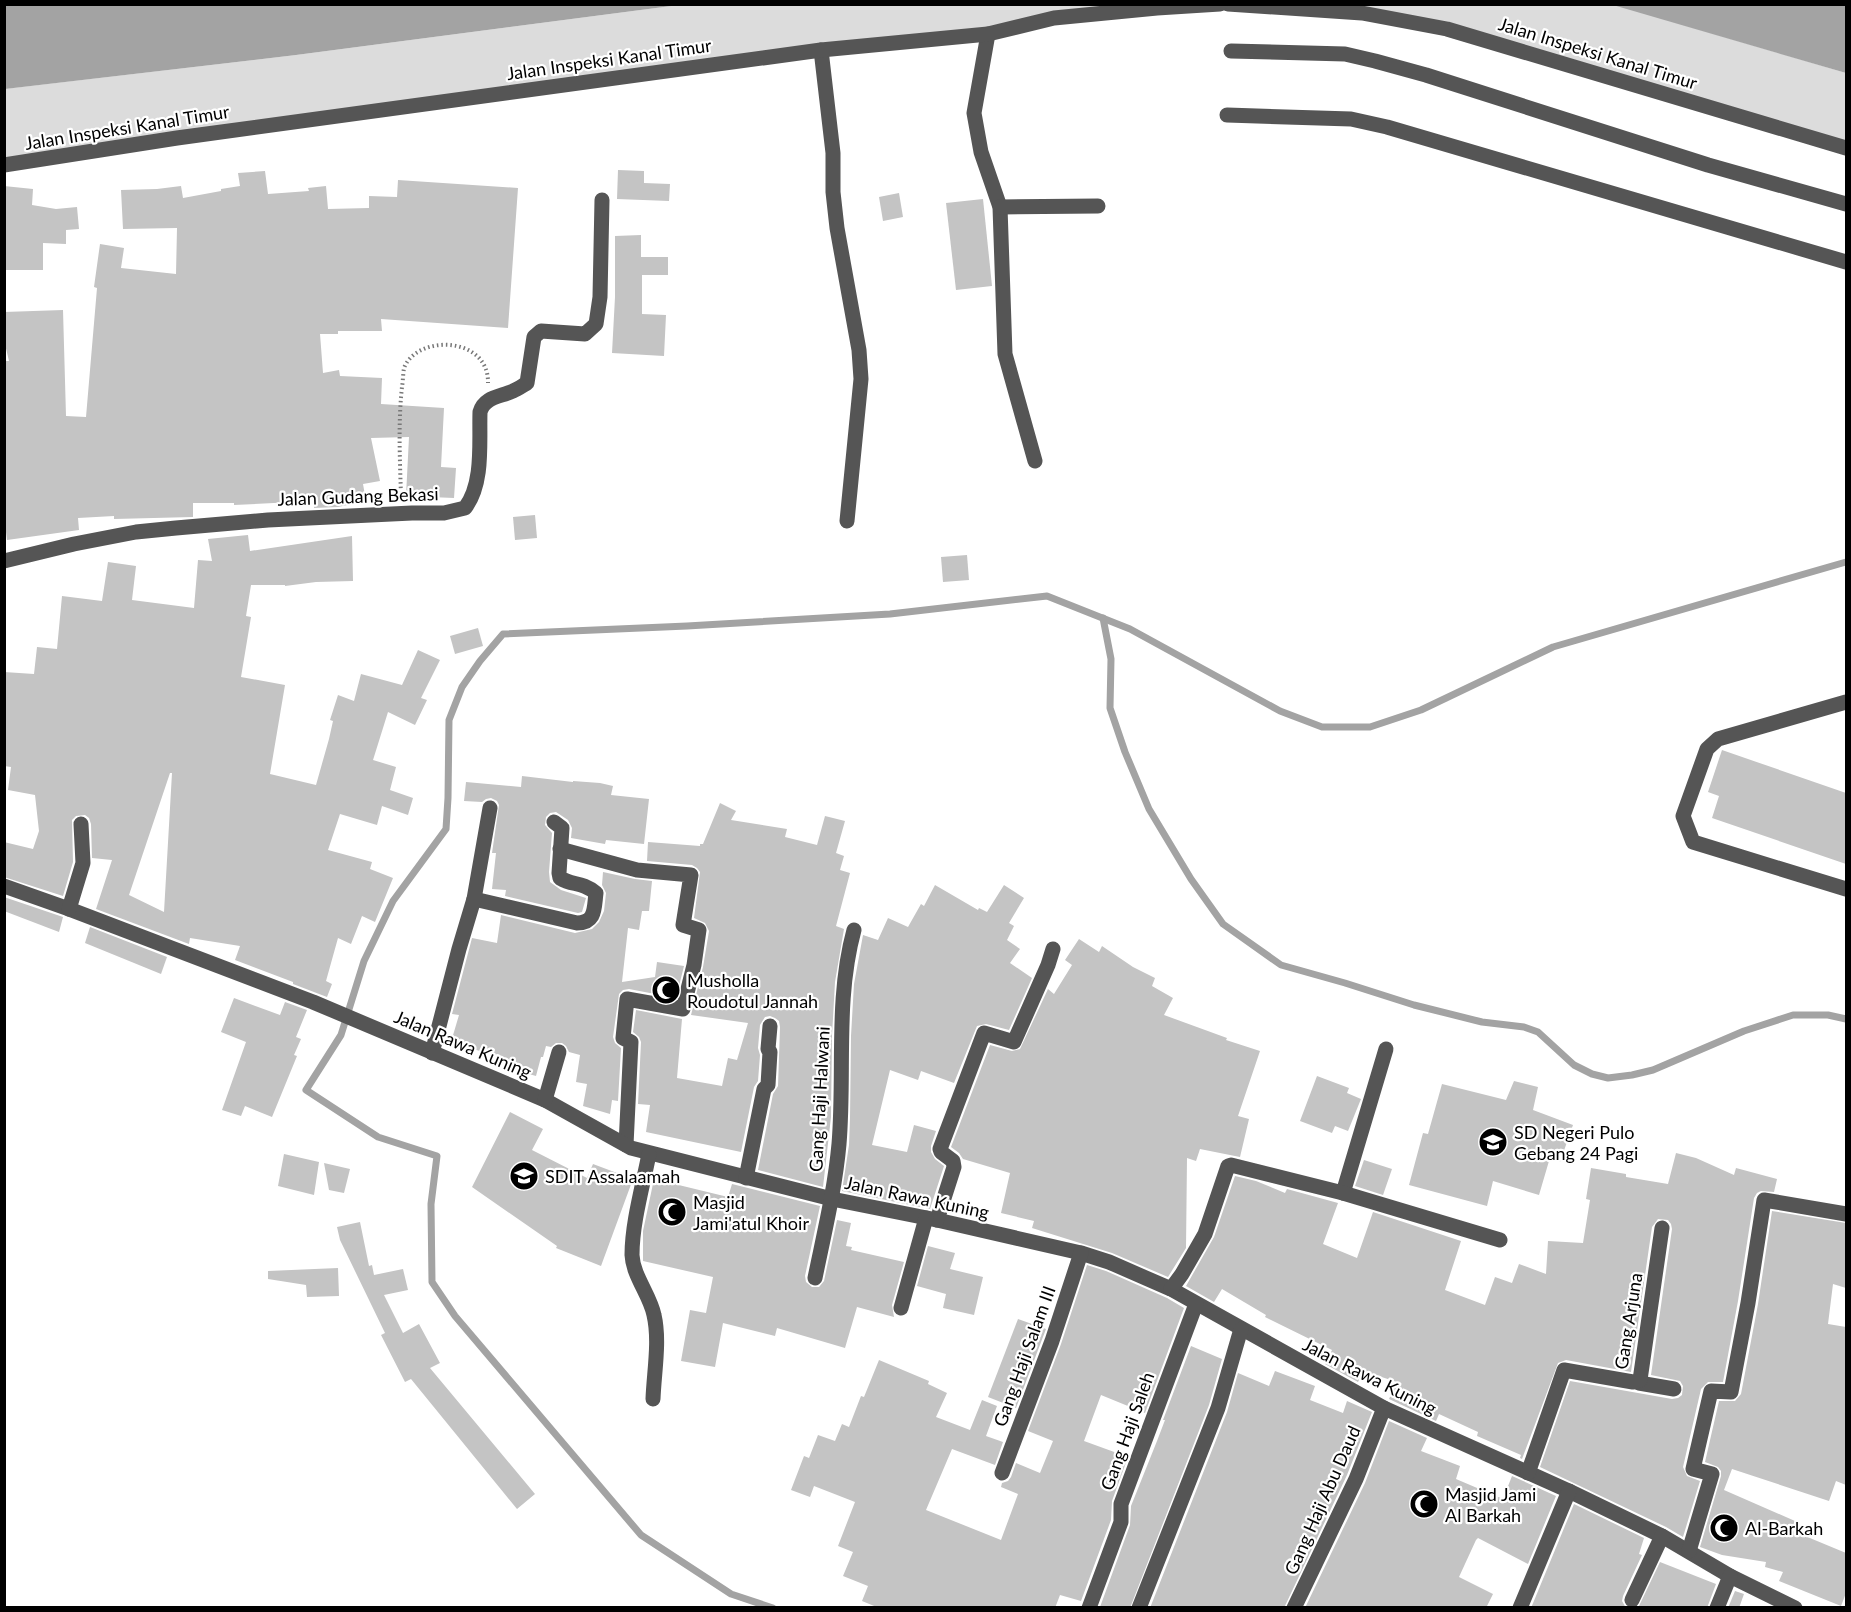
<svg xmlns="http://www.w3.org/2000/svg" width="1851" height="1612" font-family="Lato,sans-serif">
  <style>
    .green { fill: #dcdcdc }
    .water { fill: #a3a3a3 }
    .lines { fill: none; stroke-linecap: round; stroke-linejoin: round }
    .stream { stroke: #a3a3a3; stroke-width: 7 }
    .building { fill: #c4c4c4; fill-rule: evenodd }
    .path { stroke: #777; stroke-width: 4; stroke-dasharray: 1.5 3; stroke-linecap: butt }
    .minor { stroke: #555; stroke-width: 15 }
    .labels { text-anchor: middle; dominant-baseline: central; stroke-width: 4.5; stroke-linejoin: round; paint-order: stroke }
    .street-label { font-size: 18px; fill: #000; stroke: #fff }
    .poi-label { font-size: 18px; fill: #000; stroke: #fff; text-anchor: start }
  </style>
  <rect width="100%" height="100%" fill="#fff"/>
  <!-- green -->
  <path class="green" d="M1613,4l233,69v75l-484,-135 -184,-6 -1173,157 -1,-75 292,-34 383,-50z"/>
  <!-- water -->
  <g class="water">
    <path d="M4,5l1,-1 674,1 -383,50 -291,34z"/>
    <path d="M1613,5h233v68z"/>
  </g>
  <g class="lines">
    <!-- stream -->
    <g class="stream">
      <path d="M1103,618l8,41 -1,49 15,44 24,57 42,70 32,45 58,41 64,18 69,22 68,17 42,5 14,5 36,33 18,9 16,4 24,-3 21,-5 91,-39 49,-16h35l18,4"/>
      <path d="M773,1608l-42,-14 -90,-59 -186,-219 -23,-34 -1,-78 6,-48 -59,-19 -72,-47 35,-55 23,-74 29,-60 53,-72 2,-31 1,-78 13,-33 18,-26 23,-27 184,-8 203,-12 157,-18 83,33 150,82 42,16h48l51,-17 132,-63 293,-85"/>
    </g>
  </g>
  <!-- building -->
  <g class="building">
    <path d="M618,170l26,1v12l26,1 -1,17 -52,-2z"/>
    <path d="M265,171l3,23 41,-3 -1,-3 18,-2 2,23 41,-1v-12l28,1 1,-17 120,8 -10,140 -127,-9 1,12h-44v3h-18l3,39 16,-3 1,6 42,2 -1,26 63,4 -3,59 15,1 -2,30 -48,-2 3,-59 -38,1 9,43 -17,3 3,17 -28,6 -24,1v-7l-80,4v-2h-41v14l-79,2v-3l-36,2 1,12 -72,10 -3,-24v-155h5l-5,-21v-28l59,-2 3,106 20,1 11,-129 -3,-1 6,-43 24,4 -3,20 55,6 1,-46 -54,1 -2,-39 36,-1 24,-3 2,12 38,-7v-2l19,-3 -2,-13z"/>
    <path d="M4,186l29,3 -1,16 24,4 21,-2 2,22 -13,1v14l-23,-1v27h-39z"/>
    <path d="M899,193l4,24 -20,4 -4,-24z"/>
    <path d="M983,199l9,87 -36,4 -10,-87z"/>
    <path d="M641,235v22h27v18h-26v39l24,1 -2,41 -52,-3 3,-56v-61z"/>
    <path d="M535,515l2,23 -22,2 -2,-23z"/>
    <path d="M248,535l2,16 102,-15 1,45 -37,1 -31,4v-1h-34l-5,31 5,1 -10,60 44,8 -15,89 46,11 13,-46 4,-18 -3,-1 8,-25 16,6 7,-27 41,11 16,-35 22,10 -19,38 6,2 -12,25 -27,-13 -15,48 23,7 -6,23 23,8 -5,17 -26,-9 -5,19 -37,-11 -12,36 44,12 -2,7 23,9 -18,44 -13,-6 -11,28 -13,-6 -12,43 6,3 -5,13 -34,-13v-2l-58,-22 5,-14 -50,-8 -1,6 -93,-35 16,-49 -20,-2 -1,-34 -2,-6 -4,-3 -9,1 -4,4 1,42 -10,34 -59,-19v-35l29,7 6,-18 -4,-36 -27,-5 3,-23 -7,-1v-94l30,2 3,-27 20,2 5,-53 40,5 6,-39 28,4 -4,34 62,8 4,-48 14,1 -4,-22zM170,773h2l-8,139 -35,-17z"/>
    <path d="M967,555l2,25 -26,2 -2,-25z"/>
    <path d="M478,628l5,18 -28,8 -5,-18z"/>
    <path d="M1722,750l124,43v71l-134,-46 7,-22 -11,-4z"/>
    <path d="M522,776l51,6v-1l27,2 13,3 -2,9 38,4 -5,45 -38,-4 -1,4 -34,-6 1,-10 -4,-8 -12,-8 -6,1 -4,4 -1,8 7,8 -3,39 1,10 11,8 25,8 -4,14 -4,1 -73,-17 1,-6 -14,-1 4,-36h-4l7,-48 -2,-4 -6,-3 -5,1 -4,3 -18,-1 2,-19 55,5z"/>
    <path d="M720,803l16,8 -5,9 56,9 -2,8 32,8 8,-29 20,5 -9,32 8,3 -4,14 10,3 -14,53 8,3 -9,53 -3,54 -1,81 -8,70 -65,-17 15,-76 5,-8 2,-59 -1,-6 -4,-3 -5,-2 -5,1 -5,8 -2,23 2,7 -2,26 -4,6 -13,65 -95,-20 4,-27 -12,-1 3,-62 -2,-5 -6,-5 3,-22 46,9 -5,59 45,8 6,-28 9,2 11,-37 -57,-8 12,-48 6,-36 -4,-8 -11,-5 6,-46 -3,-4 -5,-3 -45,-4 1,-19 52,4v-2h3z"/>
    <path d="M603,872l32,7 17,2 -3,30h-7l-3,19 -11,-2 -6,54 33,-5 2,-15 27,4 -8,32 -47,-9 -6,1 -4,4 -6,43 2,6 6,5 -3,53 -6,-1 -2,14 -27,-8 4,-22 -11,-2 4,-27 -11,-3 -3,-6 -4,-3h-6l-5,4 -5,-1 -3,11h-2l-5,19 -21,-6 1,-3 -16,-4 2,-5 -51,-16 8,-27 -7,-1 20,-76 25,5 4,-28 74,18 17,-4 7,-7 5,-11 2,-18 -4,-8z"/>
    <path d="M935,885l43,25 1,-2 8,4 17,-27 20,13 -15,25 5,3 -7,14 13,9 -10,14 22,15 -23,52 -23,-6 -9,2 -23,57 -33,-12 -3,9 -28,-10 -18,75 35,7 7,-27 22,6 -5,15v6l4,7 9,7 -14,43 -88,-18 7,-46 1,-27 1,-82 3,-52 9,-49 15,5 10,-22 20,9 13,-23 3,2z"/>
    <path d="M4,897l59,20 -4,15 -55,-21z"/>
    <path d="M90,927l77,30 -6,17 -76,-31z"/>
    <path d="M1079,939l20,13 3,-6 31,21 22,11 -3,8 21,12 -9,17 63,23 -1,2 34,11 -22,65 11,3 -9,38 -40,-8 -4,12 -9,-3 -1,90 -18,29 -56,-24 -80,-25 2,-7 -33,-8 9,-40 -47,-14 -4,-6 -8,-6 39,-102 22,6 8,-2 28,-60 6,5 18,-29 -7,-5z"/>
    <path d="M234,998l46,17 5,-13 22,8 -11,27 5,2 -7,16 3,1 -25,61 -27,-11 -4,10 -19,-6 24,-68 -25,-10z"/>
    <path d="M1317,1076l32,12 -2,5 14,6 -13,32 -13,-5 -3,7 -32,-12z"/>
    <path d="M1514,1081l24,6 -5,23 40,15 -13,37 -11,-1 -10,34 -46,-14 -6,25 -78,-21 14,-52 5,1 14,-50 64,16z"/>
    <path d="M510,1112l33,17 -11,21 55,28 6,-14 40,15 -32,87 -45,-18 1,-2 -85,-59z"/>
    <path d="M1676,1153l20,5 38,17 2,-7 41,11 -3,13 -13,-1 -4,2 -3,5 -16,103 -15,81h-15l-7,7 -18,78 4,9 13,5 -17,56 -17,-10 -126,-60 30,-86 102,18 6,-1 4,-3 1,-9 -3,-5 -29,-6 21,-146 -1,-5 -3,-4 -10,-1 -6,8 -21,145 -65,-12 -8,3 -36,96 -2,-1 1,-3 -44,-19 1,-4 -39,-18 -3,7 -47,-22 8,-17 -34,-11 -5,11 -33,-18 7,-14 -67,-33 1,-2 -44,-26 -8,13 -28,-16 28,-49 21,-61 21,5 29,12 2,-4 51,14 -15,41 34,14 16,-46 88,29 -16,49 40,15 10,-28 17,6 7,-19 27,10 2,-33 35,2 7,-43 -4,-1 5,-31 35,6v3l42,7z"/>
    <path d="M284,1154l35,8 -5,33 -36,-9z"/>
    <path d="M1364,1160l28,9 -9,26 -28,-9z"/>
    <path d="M324,1163l26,6 -6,24 -15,-3z"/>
    <path d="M654,1179l74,18 4,-13 88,22 -15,70 1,6 6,5h7l5,-6 13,-61 14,3 -5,23 6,1 -1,3 53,12 -12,43 2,12 -37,-10 -12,41 -68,-20 -2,8 -52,-13 -8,44 -34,-6 9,-51 16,3 7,-36 -70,-16v-30z"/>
    <path d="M1772,1211l74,12v65l-13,-4 -5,40 18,3v158l-10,-4 -7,20 -97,-32 -8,21 71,31 -2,10 53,22v40l-5,13 -62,-25 4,-9 -18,-5 1,-5 -44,-7 -22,-8 21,-71v-5l-3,-4 -13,-5 14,-61h16l6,-7 17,-90z"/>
    <path d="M360,1222l9,44 3,-1 2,10 29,-6 5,21 -24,5 19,38 16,-9 21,39 -10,5 105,126 -18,15 -106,-130 -6,3 -24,-47 4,-2 -45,-93 -3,-13z"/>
    <path d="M928,1246l27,7 -5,16 33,8 -9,38 -31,-7 3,-14 -29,-8z"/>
    <path d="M1087,1265l19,6 61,27 17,10 -39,105 -44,-18 -17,46 44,16 -16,44 -1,19 -30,81 -21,-6 -5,13h-176l-17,-7 6,-15 -25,-10 10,-24 -15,-6 17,-44 -41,-16 -4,11 -19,-7 13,-34 5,2 9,-23 17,6 7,-17 7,3 12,-31 3,1 15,-37 50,21 -1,3 19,9 -11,24 34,13 12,-30 15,6 -11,30 17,6 -8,23 -43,-16 -26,61 75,30 17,-46 -17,-7 1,-4 6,-2 3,-4 5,-14 24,10 13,-32 -25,-10 33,-87z"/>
    <path d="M338,1268l1,28 -32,1 -1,-12 -38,-6v-8z"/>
    <path d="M1018,1319l28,10 -30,79 -28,-11z"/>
    <path d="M1191,1346l31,13 -13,46 -79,203 -30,-1 30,-82 1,-19 26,-65 8,-21h-2z"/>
    <path d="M1275,1371l40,15 -5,14 33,13 4,-12 25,11 -25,63 -63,133h-134l77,-196 11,-39 31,13z"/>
    <path d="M1389,1421l38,17 -6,13 39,15 -4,13 47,20 9,-23 44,20 -28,68 -50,-26 -2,2 -17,37 34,17 -7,14h-181l60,-125z"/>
    <path d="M1574,1504l70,34 -5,16 3,1 -19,41 -1,5 4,7h-95z"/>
    <path d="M1660,1562l56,22 -9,24h-69z"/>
    <path d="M1735,1591l9,3 -5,14h-11z"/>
  </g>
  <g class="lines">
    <!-- path -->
    <path class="path" d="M401,497c-1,-36 -3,-74 1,-110 1,-6 1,-13 2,-19 13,-34 85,-32 84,15"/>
    <!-- minor -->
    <g class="minor">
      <path d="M1228,4l134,9 85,16 399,119"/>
      <path d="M988,34l-14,79 7,39 19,55 5,147 30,107"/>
      <path d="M821,50l12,103v39l4,36 22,122 2,29 -14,142"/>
      <path d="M1231,51l114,3 30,7 51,14 282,90 138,39"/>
      <path d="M1227,115l124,4 36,8 459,135"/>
      <path d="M4,165l173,-27 644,-88 167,-16 66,-16 103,-10 63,-4"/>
      <path d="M1000,207l98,-1"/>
      <path d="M4,561l70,-17 62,-12 40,-4 92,-8 144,-7h32l21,-5c19,-25 14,-66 15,-96 4,-15 20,-15 33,-21 5,-2 9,-5 14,-8l7,-46 7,-6 44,3 11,-10 4,-27 2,-97"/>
      <path d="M1846,702l-128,37 -11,10 -24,67 10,26 153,47"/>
      <path d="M560,849l77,21 54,5 -8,50 16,5 -5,35 -11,44 -56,-10 -4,39 8,4 -5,103"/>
      <path d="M4,886l65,23 244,93 232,98 86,48 201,51 105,21 144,33 28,9 62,27 213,119 185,83 93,45 68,40 65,32"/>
      <path d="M474,899l103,24c19,0 17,-15 19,-30 -15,-12 -23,-7 -36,-15l-1,-5 3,-45 -8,-6"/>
      <path d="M69,909l14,-46 -2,-39"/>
      <path d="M432,1053l27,-104 15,-50 16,-91"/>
      <path d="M545,1100l14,-48"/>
      <path d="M649,1154c-6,31 -17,69 -17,101 1,21 18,40 22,60 6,26 0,57 -1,84"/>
      <path d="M746,1178l18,-89 4,-4 2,-33 -2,-3 2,-23"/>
      <path d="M1343,1193l43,-144"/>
      <path d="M937,1220l17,-53 -1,-6 -12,-9 -1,-3 44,-116 30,9 34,-77 5,-16"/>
      <path d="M815,1278c9,-44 20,-89 24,-134 6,-72 -4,-144 15,-214"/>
      <path d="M1171,1289l11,-15 23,-40 23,-68 3,-1 112,28 157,47"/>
      <path d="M901,1308l25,-90"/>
      <path d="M1639,1380v3l35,6"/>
      <path d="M1002,1473l50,-132 29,-88"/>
      <path d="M1528,1473l36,-103 69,12 7,-2 22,-152"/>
      <path d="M1689,1551l23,-77 -19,-5 18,-78 20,1 17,-89 16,-103 82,14"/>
      <path d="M1632,1600l30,-64"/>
      <path d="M1089,1608l32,-86v-18l75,-200"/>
      <path d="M1139,1608l79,-200 23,-79"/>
      <path d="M1294,1608l62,-129 28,-71"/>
      <path d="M1520,1608l49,-117"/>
      <path d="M1717,1608l13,-32"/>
    </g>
  </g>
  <!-- icons -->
  <defs>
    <g id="mosque-disc" transform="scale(1.5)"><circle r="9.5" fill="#000" stroke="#fff"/><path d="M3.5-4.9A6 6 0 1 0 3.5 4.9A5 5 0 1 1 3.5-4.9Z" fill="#fff"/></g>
    <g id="school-disc" transform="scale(1.5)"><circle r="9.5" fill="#000" stroke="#fff"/><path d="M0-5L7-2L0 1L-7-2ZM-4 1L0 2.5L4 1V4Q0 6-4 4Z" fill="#fff"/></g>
  </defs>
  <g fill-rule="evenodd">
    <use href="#mosque-disc" x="666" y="990"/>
    <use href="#school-disc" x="1493" y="1142"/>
    <use href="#school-disc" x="524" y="1176"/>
    <use href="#mosque-disc" x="672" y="1212"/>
    <use href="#mosque-disc" x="1424" y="1504"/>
    <use href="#mosque-disc" x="1724" y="1528"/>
  </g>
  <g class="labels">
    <!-- street labels -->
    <g class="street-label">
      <text transform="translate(1598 53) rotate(17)">Jalan Inspeksi Kanal Timur</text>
      <text transform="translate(609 59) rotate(-8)">Jalan Inspeksi Kanal Timur</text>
      <text transform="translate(127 127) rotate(-9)">Jalan Inspeksi Kanal Timur</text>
      <text transform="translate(358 496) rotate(-2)">Jalan Gudang Bekasi</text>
      <text transform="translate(463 1044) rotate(23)">Jalan Rawa Kuning</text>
      <text transform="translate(819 1099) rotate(-87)">Gang Haji Halwani</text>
      <text transform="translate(917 1197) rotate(12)">Jalan Rawa Kuning</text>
      <text transform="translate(1628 1321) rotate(-81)">Gang Arjuna</text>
      <text transform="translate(1024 1356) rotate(-70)">Gang Haji Salam III</text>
      <text transform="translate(1370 1376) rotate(27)">Jalan Rawa Kuning</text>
      <text transform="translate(1127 1431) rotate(-70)">Gang Haji Saleh</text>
      <text transform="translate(1322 1500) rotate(-66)">Gang Haji Abu Daud</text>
    </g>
    <!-- poi labels -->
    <g class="poi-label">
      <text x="687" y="980">Musholla<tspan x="687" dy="21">Roudotul Jannah</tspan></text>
      <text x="1514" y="1132">SD Negeri Pulo<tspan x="1514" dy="21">Gebang 24 Pagi</tspan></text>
      <text x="545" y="1176">SDIT Assalaamah</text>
      <text x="693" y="1202">Masjid<tspan x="693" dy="21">Jami'atul Khoir</tspan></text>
      <text x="1445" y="1494">Masjid Jami<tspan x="1445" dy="21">Al Barkah</tspan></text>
      <text x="1745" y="1528">Al-Barkah</text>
    </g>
  </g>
  <!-- border -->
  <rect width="1851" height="1612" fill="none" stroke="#000000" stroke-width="12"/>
</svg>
